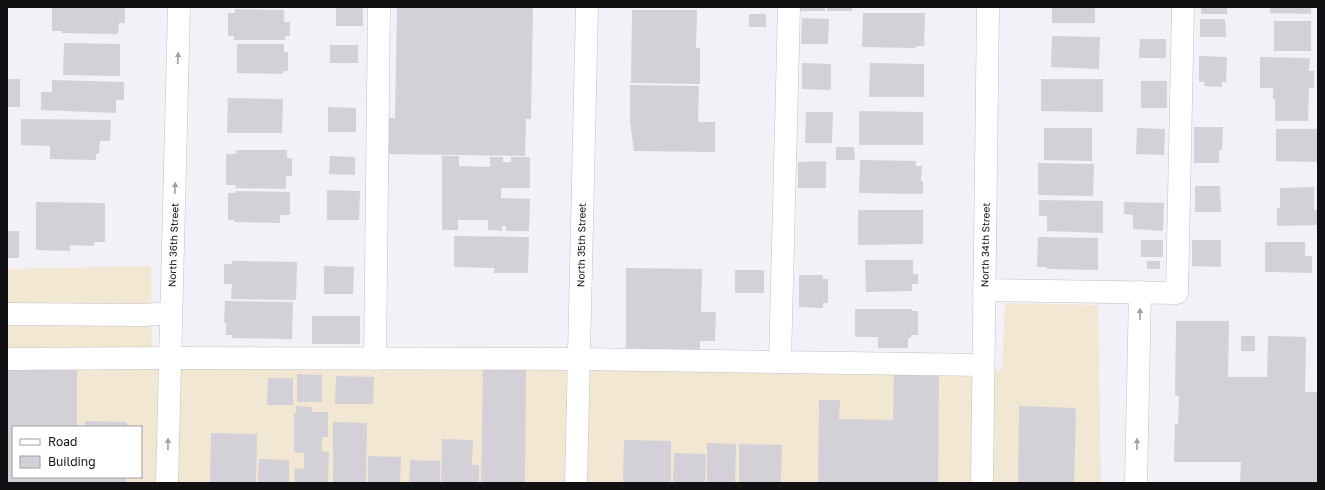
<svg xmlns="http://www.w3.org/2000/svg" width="1325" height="490" font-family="'Golos Text',sans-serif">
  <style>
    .commercial { fill: #f1e7d2; fill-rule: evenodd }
    .building { fill: #d3d1d7 }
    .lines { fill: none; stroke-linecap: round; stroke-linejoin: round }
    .minor-casing { stroke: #c2c1c7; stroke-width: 23 }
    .minor { stroke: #fff; stroke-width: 22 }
    .oneway { fill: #a0a0a1 }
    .labels { text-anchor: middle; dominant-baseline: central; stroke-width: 3; stroke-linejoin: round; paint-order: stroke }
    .street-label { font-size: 10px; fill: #111113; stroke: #fff }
  </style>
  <rect width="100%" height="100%" fill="#f2f1f7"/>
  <!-- commercial -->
  <path class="commercial" d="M151,266l1,99 850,4 3,-66 93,2 3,178h-1094v-214zM13,427h128v50h-128z"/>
  <!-- building -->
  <g class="building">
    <path d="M52,7h73v16h-6l-1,11 -56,-1v-2h-10z"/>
    <rect x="336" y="7" width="27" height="19"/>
    <path d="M397,7l136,1 -2,111h-5l-1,37 -141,-2 1,-36h10z"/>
    <rect x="800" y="7" width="25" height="4"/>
    <rect x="827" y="7" width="25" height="4"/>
    <rect x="1052" y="7" width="43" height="16"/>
    <rect x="1201" y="7" width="26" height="7"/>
    <path d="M1270,7h41v7l-41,-1z"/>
    <path d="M235,9l49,1v12h6v14h-5v4h-51v-4h-6v-23h7z"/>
    <path d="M632,10h65l-1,38h4v36l-69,-1z"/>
    <path d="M863,13h62l-1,33h-8v2l-54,-1z"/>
    <rect x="749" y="14" width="17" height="13"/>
    <path d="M802,18l27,1 -1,25h-27z"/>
    <path d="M1200,19h25l1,18h-26z"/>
    <rect x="1274" y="21" width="37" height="30"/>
    <path d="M1052,36l48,1 -1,32 -48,-2z"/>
    <path d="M1140,39h26v19h-27z"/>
    <path d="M64,43l56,1v32l-57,-1z"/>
    <path d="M237,44h47v8h4v19h-5v3l-46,-1z"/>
    <rect x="330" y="45" width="28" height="18"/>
    <path d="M1199,56l28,1 -1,25h-4v5l-18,-1 1,-4h-6z"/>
    <path d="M1260,57l50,1 -1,13h5v17h-5l-1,33h-33v-22h-2v-11h-13z"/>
    <path d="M802,63l29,1v26l-29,-1z"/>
    <path d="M870,63l54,1v33h-55z"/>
    <rect x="7" y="79" width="13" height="28"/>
    <path d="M1041,79h62v33l-62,-1z"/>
    <path d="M52,80l72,2v18h-8v13l-75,-3v-18h11z"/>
    <rect x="1141" y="81" width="26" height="27"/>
    <path d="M630,85l69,1 -1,36h17v30l-81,-1 -4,-30z"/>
    <path d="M228,98l55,1 -1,34h-55z"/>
    <path d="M328,107l28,1v24h-28z"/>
    <path d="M859,111l64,1v33h-64z"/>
    <path d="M806,112h27l-1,31h-27z"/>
    <path d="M21,119l90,1 -1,21h-10l-1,13h-3v6l-46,-1v-13l-29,-1z"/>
    <path d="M1194,127h29l-1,23h-3v13h-25z"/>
    <path d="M1044,128h48v33l-48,-1z"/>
    <path d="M1137,128l28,1 -1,26 -28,-1z"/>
    <path d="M1276,129h42v33l-42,-1z"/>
    <path d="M836,147h18l1,13h-19z"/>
    <path d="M236,150h51v8h5v18h-6v13l-50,-1v-3h-10v-31h10z"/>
    <path d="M330,156l25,1v18l-26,-1z"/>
    <path d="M442,156h17v10l31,1v-10h13v5h8v-5h19v31h-29v10l29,1 -1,32h-23v-5h-4v5l-14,-1v-10h-30v10h-16z"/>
    <path d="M860,160l56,1v5h6l-1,15h2v13l-64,-1z"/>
    <path d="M826,161v27h-28v-26z"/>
    <path d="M1038,163l56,1 -1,32 -55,-1z"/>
    <path d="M1195,186h25l1,26h-26z"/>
    <path d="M1314,187v23h3v15l-40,1v-18h3v-20z"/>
    <path d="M327,190l33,1 -1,29h-32z"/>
    <path d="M235,191l55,1v23h-10v8l-46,-1v-2h-6v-27h7z"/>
    <path d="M1039,200l64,1v32l-56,-2v-15h-8z"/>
    <path d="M36,202l69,1v39h-11v4l-24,-1v6l-34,-1z"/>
    <path d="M1124,202l40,1 -1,28 -30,-2v-14l-9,-1z"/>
    <path d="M858,210h65v34l-65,1z"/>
    <rect x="7" y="231" width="12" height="27"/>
    <path d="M454,236l75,1 -1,36h-34v-5l-40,-1z"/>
    <path d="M1038,237l60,1v32l-51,-1v-2h-10z"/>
    <rect x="1141" y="240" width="22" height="17"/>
    <path d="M1192,240h29v27l-29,-1z"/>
    <path d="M1265,242h40v14h7v17l-47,-1z"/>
    <path d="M865,260h48v14h5v10h-6v7l-46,1z"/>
    <path d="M232,261l65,1 -1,38 -65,-1 1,-15h-8v-20h8z"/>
    <rect x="1147" y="261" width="13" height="8"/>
    <path d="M324,266l30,1 -1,27h-29z"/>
    <path d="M626,268l76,1 -1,43h15l-1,29h-15v10l-74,-1z"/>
    <rect x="735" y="270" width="29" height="23"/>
    <path d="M799,275h24v4h5v24h-5v5l-24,-1z"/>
    <path d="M225,301l68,1 -1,37 -60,-1v-3h-6v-12h-2z"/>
    <path d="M855,309h57v2h6v24h-7v3h-3v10h-30v-11h-23z"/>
    <rect x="312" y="316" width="48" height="28"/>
    <path d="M1176,321h53l-1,56h39l1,-41 38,1 -1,55h13v91h-78l1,-21h-67l1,-38h3l1,-28 -4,-1z"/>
    <rect x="1241" y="336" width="14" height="15"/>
    <path d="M7,366l70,2v59h-64v50h113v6h-119z"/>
    <path d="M483,369h43l-1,114h-44z"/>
    <path d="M297,374l25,1v27h-25z"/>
    <path d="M894,374h45l-1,109h-120l1,-83h21l-1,19 54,1z"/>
    <path d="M336,376l38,1 -1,27h-38z"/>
    <path d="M268,378h25v27h-26z"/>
    <path d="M296,406l16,1v5h16v25h-6v14l7,1 -1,31h-34l1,-15 9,1v-16l-10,-1v-39h2z"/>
    <path d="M1019,406l57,2 -2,75h-56z"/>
    <path d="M85,421l42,1v5h-42z"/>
    <path d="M333,422l34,1 -1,60h-33z"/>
    <path d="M211,433l46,1 -1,49h-46z"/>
    <path d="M442,439l31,1 -1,25h7v18h-38z"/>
    <path d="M624,440l47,1v42h-48z"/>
    <path d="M707,443l29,1 -1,39h-28z"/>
    <path d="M739,444l43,1 -1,38h-42z"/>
    <path d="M674,453l32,1 -1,29h-32z"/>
    <path d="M368,456l33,1 -1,26h-32z"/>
    <path d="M259,459l30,1v23h-31z"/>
    <path d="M410,460l30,1v22h-31z"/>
  </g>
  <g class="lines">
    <!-- minor casing -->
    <g class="minor-casing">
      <g id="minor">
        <path d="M984,290l193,3 6,-286"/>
        <path d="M7,314l137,1 27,-2"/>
        <path d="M7,359l163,-1 408,1 405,6"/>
        <path d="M375,359l4,-352"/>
        <path d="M780,362l9,-355"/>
        <path d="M167,483l12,-476"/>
        <path d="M576,483l11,-476"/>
        <path d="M982,483l6,-476"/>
        <path d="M1136,483l4,-191"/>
      </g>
    </g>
    <!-- minor -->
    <use href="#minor" class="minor"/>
  </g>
  <!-- one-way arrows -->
  <defs><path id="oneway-solid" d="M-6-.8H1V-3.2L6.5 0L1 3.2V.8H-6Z"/></defs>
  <g class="oneway">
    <use href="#oneway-solid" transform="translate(178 58) rotate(-88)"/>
    <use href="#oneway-solid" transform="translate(175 188) rotate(-88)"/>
    <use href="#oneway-solid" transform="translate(1140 314) rotate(-89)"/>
    <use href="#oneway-solid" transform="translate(168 444) rotate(-89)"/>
    <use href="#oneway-solid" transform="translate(1137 444) rotate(-89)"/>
  </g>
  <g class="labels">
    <!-- street labels -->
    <g class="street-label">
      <text transform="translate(173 245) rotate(-88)">North 36th Street</text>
      <text transform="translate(581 245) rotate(-89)">North 35th Street</text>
      <text transform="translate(985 245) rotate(-89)">North 34th Street</text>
    </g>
  </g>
  <!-- border -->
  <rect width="1325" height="490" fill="none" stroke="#111113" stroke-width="16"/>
  <!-- legend -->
  <rect x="12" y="426" width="130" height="52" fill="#ffffff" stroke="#a0a0a1"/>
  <rect x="20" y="439" width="20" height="6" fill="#ffffff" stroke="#a0a0a1"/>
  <text x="48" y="446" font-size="12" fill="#111113">Road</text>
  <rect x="20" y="456" width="20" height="12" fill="#d3d1d7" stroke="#a0a0a1"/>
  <text x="48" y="466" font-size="12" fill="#111113">Building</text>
</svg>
